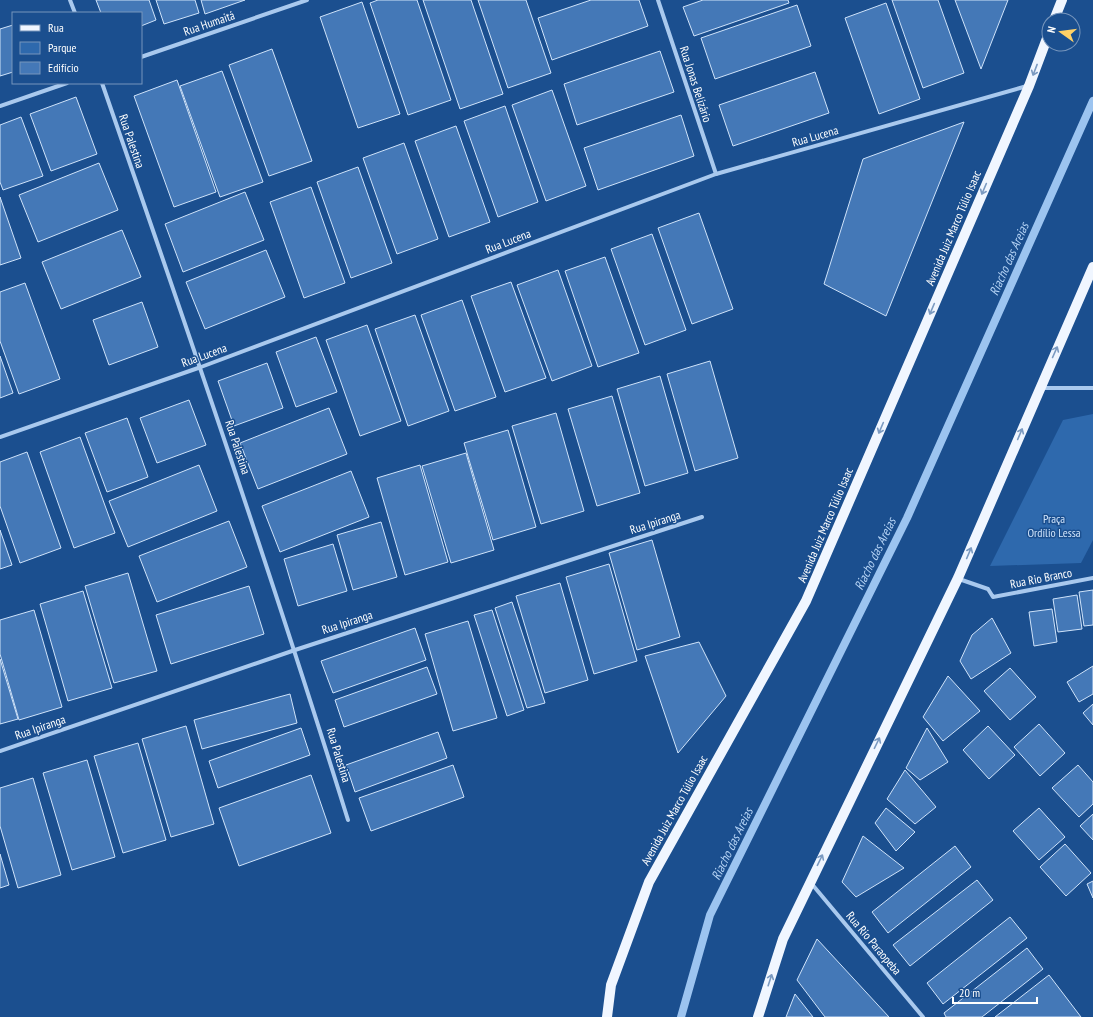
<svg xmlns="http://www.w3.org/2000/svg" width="1093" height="1017" font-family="'PT Sans Narrow',sans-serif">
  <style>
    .green { fill: #2e69ad }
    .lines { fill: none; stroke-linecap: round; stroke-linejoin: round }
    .stream { stroke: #9cc4f0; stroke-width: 8 }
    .building { fill: #4478b7; stroke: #cfe3fa }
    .minor { stroke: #a9c9ee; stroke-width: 4 }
    .primary { stroke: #f0f6ff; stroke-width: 10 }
    .oneway { stroke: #7b9ac1 }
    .labels { text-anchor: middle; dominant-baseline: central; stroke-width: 3; stroke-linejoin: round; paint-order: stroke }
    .street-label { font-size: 12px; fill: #fff; stroke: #1b4f8f }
    .park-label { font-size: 12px; fill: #cfe3fa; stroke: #1b4f8f }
    .water-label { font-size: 13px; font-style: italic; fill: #b5d3f5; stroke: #1b4f8f }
  </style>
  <rect width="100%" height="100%" fill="#1b4f8f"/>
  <!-- green -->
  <path class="green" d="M1093,414v126l-12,23 -91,3 73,-146z"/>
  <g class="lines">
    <!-- stream -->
    <path class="stream" d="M681,1017l29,-102 197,-397 186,-417"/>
  </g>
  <!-- building -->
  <g class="building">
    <path d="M96,0h53l7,20 -15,6v-13h-40z"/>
    <path d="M156,0h39l4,13 -35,11z"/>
    <path d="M201,0h44l-40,14z"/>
    <path d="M378,0h39l34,100 -43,15 -38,-112z"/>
    <path d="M423,0h48l32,94 -43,15z"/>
    <path d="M478,0h48l25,73 -43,15z"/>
    <path d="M591,0h48l9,26 -96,34 -14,-42z"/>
    <path d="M703,0h85l1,3 -95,33 -11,-29z"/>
    <path d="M892,0h46l26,73 -41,15z"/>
    <path d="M955,0h53l-27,69z"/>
    <path d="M362,2l38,112 -42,14 -38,-111z"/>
    <path d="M886,3l34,96 -41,15 -34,-96z"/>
    <path d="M797,5l14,41 -96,33 -14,-41z"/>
    <path d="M13,25v47l-13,4v-47z"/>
    <path d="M272,49l40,112 -43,15 -40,-111z"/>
    <path d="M660,51l14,41 -97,33 -13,-41z"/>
    <path d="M222,71l41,111 -43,15 -40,-111z"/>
    <path d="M815,72l14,41 -96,33 -14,-41z"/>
    <path d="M177,80l39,112 -42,15 -40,-111z"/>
    <path d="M552,90l34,96 -40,15 -34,-96z"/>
    <path d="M76,97l21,57 -46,17 -21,-57z"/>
    <path d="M505,106l33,96 -40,15 -34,-96z"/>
    <path d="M681,115l13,41 -96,34 -14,-42z"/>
    <path d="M21,117l22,59 -40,14 -3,-8v-57z"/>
    <path d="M964,122l-78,194 -62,-32 39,-125z"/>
    <path d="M456,126l34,96 -41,15 -34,-96z"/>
    <path d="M404,143l34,96 -41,15 -34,-96z"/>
    <path d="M99,163l19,47 -80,32 -19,-47z"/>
    <path d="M358,167l34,96 -41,15 -34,-96z"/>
    <path d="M311,187l34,96 -41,15 -34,-96z"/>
    <path d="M245,192l19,48 -81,32 -18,-48z"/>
    <path d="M0,197l21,61 -21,7z"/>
    <path d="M699,213l34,96 -41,15 -34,-96z"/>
    <path d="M122,230l19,47 -80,32 -19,-47z"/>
    <path d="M652,234l34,96 -41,15 -34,-96z"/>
    <path d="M266,250l19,47 -80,32 -19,-47z"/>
    <path d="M605,257l34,96 -41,14 -33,-96z"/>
    <path d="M558,270l34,96 -40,15 -35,-96z"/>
    <path d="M511,282l35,96 -41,14 -34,-96z"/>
    <path d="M25,283l35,96 -41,15 -19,-53v-49z"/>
    <path d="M462,300l34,97 -41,14 -34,-96z"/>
    <path d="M142,302l16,45 -49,18 -16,-45z"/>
    <path d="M415,315l34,96 -41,15 -33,-97z"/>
    <path d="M367,325l34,96 -41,15 -34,-96z"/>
    <path d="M316,337l21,55 -41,15 -20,-55z"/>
    <path d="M0,356l13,37 -13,5z"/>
    <path d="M710,361l28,97 -43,13 -28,-97z"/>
    <path d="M267,363l16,45 -49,18 -16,-45z"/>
    <path d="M660,376l28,97 -43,13 -28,-97z"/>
    <path d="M612,396l28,97 -43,13 -29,-97z"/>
    <path d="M189,400l17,45 -49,18 -17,-45z"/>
    <path d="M329,408l18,46 -89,35 -18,-46z"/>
    <path d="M556,413l28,98 -43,13 -29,-98z"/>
    <path d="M127,418l21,59 -41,15 -22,-59z"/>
    <path d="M508,430l28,97 -43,13 -29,-97z"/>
    <path d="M80,437l35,96 -41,15 -34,-96z"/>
    <path d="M27,452l34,96 -41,15 -20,-57v-44z"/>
    <path d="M466,453l28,97 -43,13 -29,-97z"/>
    <path d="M199,465l18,46 -89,36 -19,-46z"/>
    <path d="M420,465l28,97 -43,13 -28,-97z"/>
    <path d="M351,471l18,46 -89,35 -18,-46z"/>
    <path d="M229,521l18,46 -90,35 -18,-46z"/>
    <path d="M381,522l16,55 -44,13 -16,-55z"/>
    <path d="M0,530l12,35 -12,4z"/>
    <path d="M652,540l28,97 -43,13 -28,-97z"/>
    <path d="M333,544l14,47 -49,15 -14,-47z"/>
    <path d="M609,564l28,97 -43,13 -28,-97z"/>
    <path d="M128,573l29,98 -43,12 -29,-97z"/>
    <path d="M560,583l28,97 -43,13 -29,-97z"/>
    <path d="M249,586l15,48 -93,30 -15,-49z"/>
    <path d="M1093,590v35l-9,1 -5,-34z"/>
    <path d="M83,591l29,97 -44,13 -28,-97z"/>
    <path d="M1077,595l5,34 -24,3 -5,-33z"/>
    <path d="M512,602l33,101 -18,5 -32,-100z"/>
    <path d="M1052,609l5,33 -23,4 -5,-34z"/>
    <path d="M34,610l28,97 -43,13 -19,-66v-34z"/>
    <path d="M492,610l32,100 -17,6 -33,-101z"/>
    <path d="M992,618l19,35 -40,26 -11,-18 12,-26z"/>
    <path d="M468,621l29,97 -44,13 -28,-97z"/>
    <path d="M415,628l11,32 -93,33 -12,-32z"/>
    <path d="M699,642l27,54 -48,57 -33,-97z"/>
    <path d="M0,659l18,60 -18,5z"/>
    <path d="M1093,666v28l-14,8 -12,-20z"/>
    <path d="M427,667l10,27 -93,33 -9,-27z"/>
    <path d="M1010,668l26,29 -26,23 -26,-29z"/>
    <path d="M948,676l32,35 -37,30 -20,-24z"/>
    <path d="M290,694l7,29 -95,26 -8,-29z"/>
    <path d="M1093,704v21l-10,-12z"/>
    <path d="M1039,724l26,29 -25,23 -26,-29z"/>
    <path d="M186,726l28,98 -43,13 -29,-98z"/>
    <path d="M988,726l27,29 -26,24 -26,-29z"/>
    <path d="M301,728l9,27 -92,33 -9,-27z"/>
    <path d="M927,728l21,34 -28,18 -14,-12z"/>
    <path d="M438,732l9,26 -92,34 -9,-27z"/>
    <path d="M138,743l28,97 -43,13 -29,-97z"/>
    <path d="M87,760l28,97 -43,13 -29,-97z"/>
    <path d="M453,765l11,32 -93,34 -12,-33z"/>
    <path d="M1078,765l15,17v22l-14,13 -27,-29z"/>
    <path d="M905,770l31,37 -21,17 -28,-25z"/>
    <path d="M311,775l20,58 -92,33 -20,-58z"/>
    <path d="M33,778l28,97 -43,13 -18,-62v-38z"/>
    <path d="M886,808l29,24 -19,19 -21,-28z"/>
    <path d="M1039,808l26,29 -26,23 -26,-29z"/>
    <path d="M1093,814v26l-13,-14z"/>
    <path d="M863,836l41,32 -48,29 -14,-15z"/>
    <path d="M1065,844l26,29 -25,23 -26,-29z"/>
    <path d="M955,846l16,21 -83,66 -16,-21z"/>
    <path d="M0,854l9,31 -9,3z"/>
    <path d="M977,880l16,20 -83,66 -17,-21z"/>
    <path d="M1093,881v17l-6,-14z"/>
    <path d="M1010,917l17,21 -84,66 -16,-21z"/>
    <path d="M817,939l72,78h-64l-28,-37z"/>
    <path d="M1027,948l16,21 -61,48h-36l-2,-4z"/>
    <path d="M1049,975l32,42h-86z"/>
    <path d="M795,994l18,23h-27z"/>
  </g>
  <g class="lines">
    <!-- minor -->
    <g class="minor">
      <path d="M70,0l5,13"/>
      <path d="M658,0l58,174"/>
      <path d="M141,57l166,-57"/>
      <path d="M102,83c85,245 169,490 246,737"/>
      <path d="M0,106l67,-23"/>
      <path d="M1042,388h51"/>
      <path d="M0,437l201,-70 515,-193 311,-88"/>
      <path d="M959,579l29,10 5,8 100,-19"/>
      <path d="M0,751l295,-101 407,-133"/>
      <path d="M811,883l112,134"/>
    </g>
    <!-- primary -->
    <g class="primary">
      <path d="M1054,20l8,-20"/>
      <path d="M607,1017l4,-32 38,-103 157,-281 223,-515 20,-53"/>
      <path d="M758,1017l25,-78 175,-361 135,-311"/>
    </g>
  </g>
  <!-- one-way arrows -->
  <defs><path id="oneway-shaft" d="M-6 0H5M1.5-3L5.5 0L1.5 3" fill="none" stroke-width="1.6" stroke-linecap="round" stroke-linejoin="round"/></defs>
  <g class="oneway">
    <use href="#oneway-shaft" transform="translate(1035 70) rotate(111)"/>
    <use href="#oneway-shaft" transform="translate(984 189) rotate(113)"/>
    <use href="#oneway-shaft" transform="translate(932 309) rotate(113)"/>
    <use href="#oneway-shaft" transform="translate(1055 352) rotate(-66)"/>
    <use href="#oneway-shaft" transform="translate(881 428) rotate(113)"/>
    <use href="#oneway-shaft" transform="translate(1020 434) rotate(-67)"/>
    <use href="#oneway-shaft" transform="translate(969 553) rotate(-67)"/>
    <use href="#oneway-shaft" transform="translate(877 743) rotate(-64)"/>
    <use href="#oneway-shaft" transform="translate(820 860) rotate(-64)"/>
    <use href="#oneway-shaft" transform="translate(770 980) rotate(-72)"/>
  </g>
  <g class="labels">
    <!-- street labels -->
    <g class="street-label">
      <text transform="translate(209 23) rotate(-19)">Rua Humaitá</text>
      <text transform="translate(696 84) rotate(72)">Rua Jonas Belizário</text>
      <text transform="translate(815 136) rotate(-16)">Rua Lucena</text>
      <text transform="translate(132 141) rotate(71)">Rua Palestina</text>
      <text transform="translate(953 228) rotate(-67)">Avenida Juiz Marco Túlio Isaac</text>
      <text transform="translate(508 241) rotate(-21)">Rua Lucena</text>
      <text transform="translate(204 355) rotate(-20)">Rua Lucena</text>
      <text transform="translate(238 447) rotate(72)">Rua Palestina</text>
      <text transform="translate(655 522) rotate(-18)">Rua Ipiranga</text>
      <text transform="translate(825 525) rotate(-67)">Avenida Juiz Marco Túlio Isaac</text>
      <text transform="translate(1041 578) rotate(-11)">Rua Rio Branco</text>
      <text transform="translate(347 622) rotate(-18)">Rua Ipiranga</text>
      <text transform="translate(40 727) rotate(-19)">Rua Ipiranga</text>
      <text transform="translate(339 755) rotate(73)">Rua Palestina</text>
      <text transform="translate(674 810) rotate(-61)">Avenida Juiz Marco Túlio Isaac</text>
      <text transform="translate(874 943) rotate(50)">Rua Rio Paraopeba</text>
    </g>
    <!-- park labels -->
    <g class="park-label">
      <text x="1054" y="518">Praça<tspan x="1054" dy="14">Ordílio Lessa</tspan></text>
    </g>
    <!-- water labels -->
    <g class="water-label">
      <text transform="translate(1009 259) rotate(-66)">Riacho das Areias</text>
      <text transform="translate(875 554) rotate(-64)">Riacho das Areias</text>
      <text transform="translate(732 844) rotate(-64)">Riacho das Areias</text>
    </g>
  </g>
  <!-- legend -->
  <rect x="12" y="12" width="130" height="72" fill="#1b4f8f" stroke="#7695bc"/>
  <rect x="20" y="25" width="20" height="6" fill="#f0f6ff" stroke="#7695bc"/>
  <text x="48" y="32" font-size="12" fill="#ffffff">Rua</text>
  <rect x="20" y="42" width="20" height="12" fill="#2e69ad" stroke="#7695bc"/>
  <text x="48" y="52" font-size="12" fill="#ffffff">Parque</text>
  <rect x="20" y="62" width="20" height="12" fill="#4478b7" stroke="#7695bc"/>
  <text x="48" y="72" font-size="12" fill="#ffffff">Edifício</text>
  <!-- north arrow -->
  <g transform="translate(1061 32) rotate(284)"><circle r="19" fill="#1b4f8f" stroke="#7695bc"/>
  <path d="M0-3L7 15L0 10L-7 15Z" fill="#ffd166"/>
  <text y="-6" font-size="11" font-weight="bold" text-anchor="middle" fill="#ffffff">N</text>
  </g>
  <!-- scale -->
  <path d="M953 997v6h84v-6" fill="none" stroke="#ffffff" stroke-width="2"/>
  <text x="959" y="997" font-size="12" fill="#ffffff" stroke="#1b4f8f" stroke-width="3" paint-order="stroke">20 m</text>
</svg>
